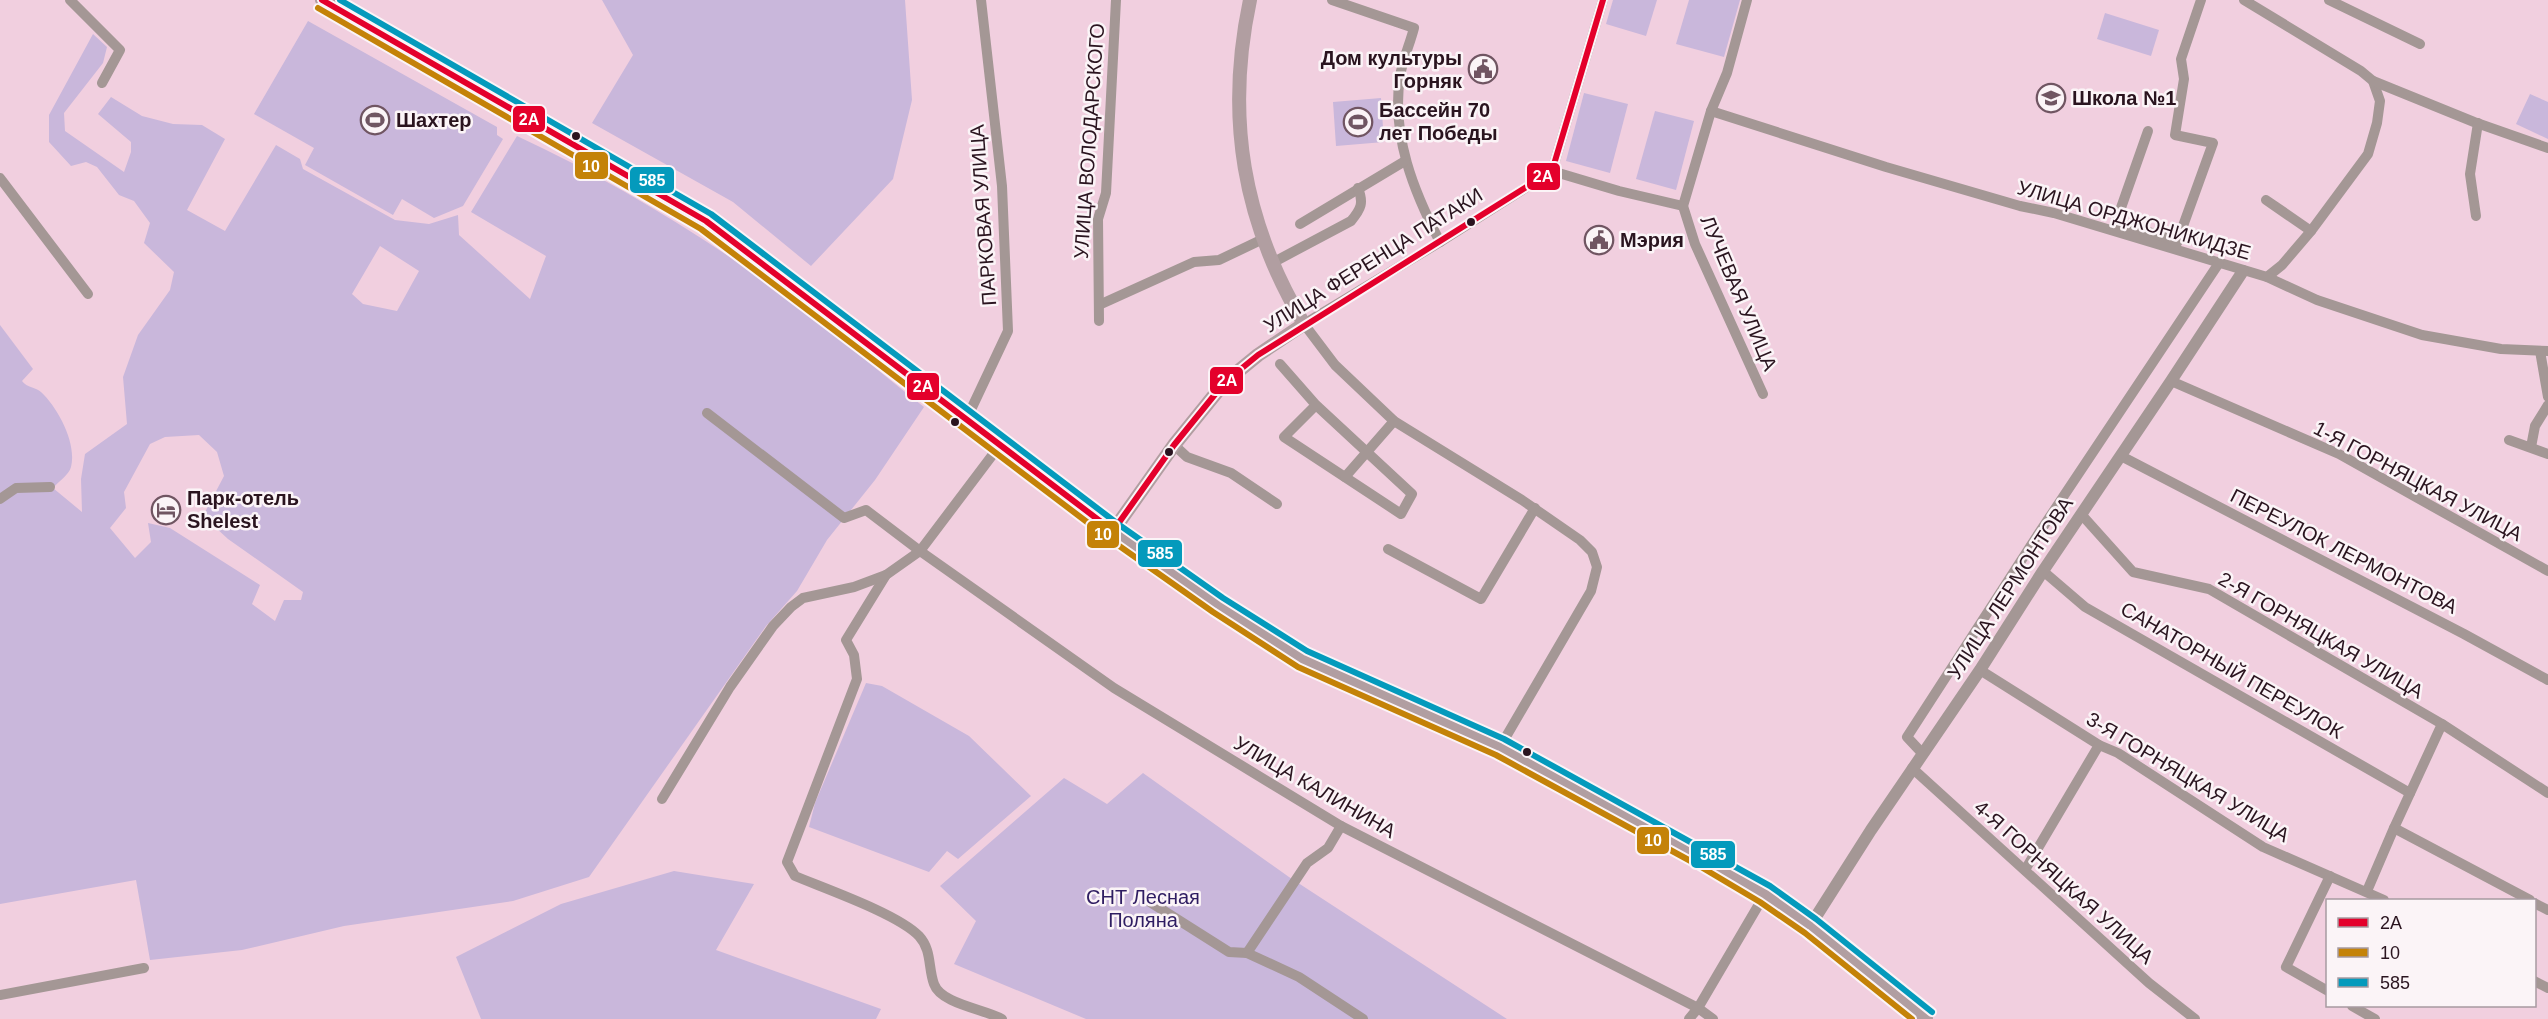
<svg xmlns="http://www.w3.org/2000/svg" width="2548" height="1019" font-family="Helvetica,sans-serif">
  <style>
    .green { fill: #c9b7db; fill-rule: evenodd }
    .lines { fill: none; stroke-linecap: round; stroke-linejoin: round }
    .minor { stroke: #a49795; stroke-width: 10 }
    .tertiary { stroke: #a49795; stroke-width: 12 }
    .secondary { stroke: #b19ea1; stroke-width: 14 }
    .bus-1-casing { stroke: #fbf4f7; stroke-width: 10 }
    .bus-2-casing { stroke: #fbf4f7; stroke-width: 10 }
    .bus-3-casing { stroke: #fbf4f7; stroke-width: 10 }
    .bus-1 { stroke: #e4002b; stroke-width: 6 }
    .bus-2 { stroke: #c48208; stroke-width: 6 }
    .bus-3 { stroke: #049abc; stroke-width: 6 }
    .bus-dot { fill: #2a141f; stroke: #fbf4f7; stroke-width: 2 }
    .labels { text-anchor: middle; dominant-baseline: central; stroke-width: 5; stroke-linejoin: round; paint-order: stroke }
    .poi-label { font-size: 20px; font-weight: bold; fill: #2a141f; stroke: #fbf4f7; text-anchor: start }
    .street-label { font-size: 20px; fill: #2a141f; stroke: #fbf4f7 }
    .park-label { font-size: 20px; fill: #2f1d62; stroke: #fbf4f7 }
    .line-badge { stroke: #fbf4f7; stroke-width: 2 }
    .badge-label { font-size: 16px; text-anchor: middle; font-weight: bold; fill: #fff }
  </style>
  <rect width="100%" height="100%" fill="#f1cfdf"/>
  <!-- green -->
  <g class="green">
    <path d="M602,0h303l7,100 -19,79 -82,87 -78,-64 -141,-79 41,-68z"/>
    <path d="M1613,0h44l-11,36 -40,-12z"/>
    <path d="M1689,0h51l-16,57 -48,-13z"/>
    <path d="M2105,13l54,17 -8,26 -54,-17z"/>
    <path d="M308,21l189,106v8l6,4 -40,67 -29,12 -32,-19 -9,16 -88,-50 9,-17 -60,-34z"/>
    <path d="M93,34l14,13 -4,16 -39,50 1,18 59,41 7,-20v-10l-33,-28 13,-17 31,19 31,8 29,1 23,14 -38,71 38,21 51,-86 24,14 3,10 92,51 34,4 29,-9 1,20 71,64 16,-43 -75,-44 46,-76c80,37 159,84 232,134 60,42 117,91 175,137l-49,73 -48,60 -30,51 -31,35 -177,251 -76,24 -169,25 -102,24 -92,10 -14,-80 -136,24v-579l33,44 -11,12c5,7 14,6 19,11 17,16 36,51 30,75 -2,8 -13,15 -18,21l29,24 -1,-33 4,-25 42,-30 -4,-47 15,-42 32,-45 4,-18 -30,-29 6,-20 -16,-22 -15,-6 -22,-28 -11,-5 -15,4 -22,-24v-27zM380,246l39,25 -22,40 -34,-7 -11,-10zM199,435l18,17 7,24 -21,40 25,23 75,53 -2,8h-17l-9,21 -23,-17 8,-19 -90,-57 -22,-5 3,19 -16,16 -25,-30 16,-20 -2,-16 26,-48 15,-7z"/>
    <path d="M1584,93l44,11 -18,69 -44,-12z"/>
    <path d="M2530,94l18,8v37l-32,-15z"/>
    <path d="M1381,98l3,44 -48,4 -3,-44z"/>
    <path d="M1655,111l39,10 -18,69 -40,-11z"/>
    <path d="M866,683l16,3 87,50 62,60 -73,63 -11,-8 -18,21 -120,-45 6,-24z"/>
    <path d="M1143,773l146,104 218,142h-421l-132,-55 22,-43 -36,-35 124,-108 43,26z"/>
    <path d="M674,871l80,13 -38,66 165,59 -5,10h-395l-25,-62 105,-53z"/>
  </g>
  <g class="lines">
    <!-- minor -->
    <g class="minor">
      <path d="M70,0l50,50 -18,33"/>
      <path d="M1332,0l82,28c-4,16 -12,33 -14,49 -9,59 14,115 40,165"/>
      <path d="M2244,0l117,71 12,10 7,20 -3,22 -9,31 -57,77 -29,34 -15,12"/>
      <path d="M2329,0l91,44"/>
      <path d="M2373,81l101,41 74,26"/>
      <path d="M1711,111l175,56 134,39 34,7 213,64 50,23 105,35 79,14 47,2"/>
      <path d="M2148,131l-32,91 62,19"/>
      <path d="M1552,171l67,20 64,15"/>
      <path d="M0,178l88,116"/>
      <path d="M2266,200l45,31"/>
      <path d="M1683,206l28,-95 16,-38 20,-73"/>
      <path d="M1683,206l12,38 68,150"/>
      <path d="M2476,216l-6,-42 8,-51"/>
      <path d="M1300,224l105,-63"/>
      <path d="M2175,248l38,-105 -38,-8 9,-56 -3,-20 20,-59"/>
      <path d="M1272,263l79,-42c10,-12 13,-18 7,-33"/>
      <path d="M1099,305l95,-43 25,-2 44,-21"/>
      <path d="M1099,321l-1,-102 8,-26 10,-193"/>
      <path d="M2540,351l8,46"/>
      <path d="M1280,364l36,41 96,89 -11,20 -117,-77 32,-32"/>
      <path d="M2171,381l168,73 209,117"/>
      <path d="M707,413l137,105 22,-8 54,41 194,137 227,138 357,182 15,11"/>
      <path d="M967,418l41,-87 -6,-145 -21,-186"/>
      <path d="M2509,440l39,14"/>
      <path d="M1000,445l-80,106 -34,24 -40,65 8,15 3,24 -70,183 8,14c31,13 103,38 124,60 13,14 9,32 15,48 7,20 50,25 68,35"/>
      <path d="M1174,445l13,12 44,16 46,31"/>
      <path d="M2531,447l4,-21 13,-21"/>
      <path d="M2121,456l343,178 84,46"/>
      <path d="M1345,477l49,-56"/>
      <path d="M0,499l16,-11 34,-1"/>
      <path d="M2081,514l52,58 76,17 233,135 106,69"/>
      <path d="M1388,549l93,50 54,-91"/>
      <path d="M2043,571l42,36 325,186"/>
      <path d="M1980,670l119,75 19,8 145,94 121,53"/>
      <path d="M1500,747l91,-156 6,-24 -5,-15 -12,-12 -58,-40 -128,-79 -59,-56 -31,-41 136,-82 112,-71 51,-171"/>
      <path d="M1922,753l-15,-16 132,-204 180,-270"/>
      <path d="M1912,768l237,215 46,36"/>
      <path d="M662,799l68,-112 43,-61 18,-19 12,-9 51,-11 32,-12"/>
      <path d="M2394,828l136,72"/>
      <path d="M2025,870l74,-125"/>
      <path d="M2367,891l27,-63 48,-104"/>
      <path d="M1150,902l79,50 18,1 60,-90 21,-15 13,-22"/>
      <path d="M2534,903l14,7"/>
      <path d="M1247,953l52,24 64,42"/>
      <path d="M2534,981l14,7"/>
      <path d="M2328,991l-42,-24 44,-91"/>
      <path d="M0,995l144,-27"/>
      <path d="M2352,1006l23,13"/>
      <path d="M1689,1019l9,-11 67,-114"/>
    </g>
    <!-- tertiary -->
    <path class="tertiary" d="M1810,926l61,-96 109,-160 63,-99 128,-190 72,-110"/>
    <!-- secondary -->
    <g class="secondary">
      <path d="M322,0l384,221 407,310 105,74 85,54 197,88 200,109 65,38 45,32 116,93"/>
      <path d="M1113,531l61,-86 51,-63 33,-27 46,-31c-61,-102 -79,-207 -54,-324"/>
    </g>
    <!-- bus-1 casing -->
    <g class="bus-1-casing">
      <g id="bus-1">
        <path d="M322,0l384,221 407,310"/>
        <path d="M1113,531l61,-86 51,-63 33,-27 294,-184 51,-171"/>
      </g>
    </g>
    <!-- bus-2 casing -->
    <g class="bus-2-casing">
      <path id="bus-2" d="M318,8l383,221 407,309 105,74 85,55 198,88 200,109 64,38 45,31 107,86"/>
    </g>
    <!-- bus-3 casing -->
    <g class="bus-3-casing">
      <path id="bus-3" d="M340,0l371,214 407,310 105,74 84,53 197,88 266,147 46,33 116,93"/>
    </g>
    <!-- bus-1 -->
    <use href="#bus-1" class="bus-1"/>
    <!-- bus-2 -->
    <use href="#bus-2" class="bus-2"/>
    <!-- bus-3 -->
    <use href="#bus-3" class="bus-3"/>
  </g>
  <!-- icons -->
  <defs>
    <g id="civic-ring" transform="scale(1.5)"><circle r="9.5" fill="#fbf4f7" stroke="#705562" stroke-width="1.5"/><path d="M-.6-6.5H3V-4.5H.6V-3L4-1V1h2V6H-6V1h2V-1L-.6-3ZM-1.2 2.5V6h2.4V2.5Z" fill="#705562"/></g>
    <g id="school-ring" transform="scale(1.5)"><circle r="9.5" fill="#fbf4f7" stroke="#705562" stroke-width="1.5"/><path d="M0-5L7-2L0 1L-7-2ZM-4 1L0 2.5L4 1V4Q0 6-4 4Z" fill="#705562"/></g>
    <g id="stadium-ring" transform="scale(1.5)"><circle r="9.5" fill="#fbf4f7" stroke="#705562" stroke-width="1.5"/><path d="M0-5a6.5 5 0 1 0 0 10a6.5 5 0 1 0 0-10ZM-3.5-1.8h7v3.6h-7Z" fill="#705562"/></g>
    <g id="hotel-ring" transform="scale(1.5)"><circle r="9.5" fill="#fbf4f7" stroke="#705562" stroke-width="1.5"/><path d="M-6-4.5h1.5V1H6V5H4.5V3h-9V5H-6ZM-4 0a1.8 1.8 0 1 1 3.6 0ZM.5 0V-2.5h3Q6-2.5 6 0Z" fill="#705562"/></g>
  </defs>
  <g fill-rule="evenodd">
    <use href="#civic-ring" x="1483" y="69"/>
    <use href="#school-ring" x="2051" y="98"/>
    <use href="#stadium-ring" x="375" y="120"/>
    <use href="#stadium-ring" x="1358" y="122"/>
    <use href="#civic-ring" x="1599" y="240"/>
    <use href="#hotel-ring" x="166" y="510"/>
  </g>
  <!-- markers -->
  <g class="bus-dot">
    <circle cx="576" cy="136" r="5"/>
    <circle cx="1471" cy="222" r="5"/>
    <circle cx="955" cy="422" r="5"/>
    <circle cx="1169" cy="452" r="5"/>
    <circle cx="1527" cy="752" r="5"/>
  </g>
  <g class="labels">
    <!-- poi labels -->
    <g class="poi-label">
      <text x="1462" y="58" text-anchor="end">Дом культуры<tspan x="1462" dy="23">Горняк</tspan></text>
      <text x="2072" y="98">Школа №1</text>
      <text x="1379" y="110">Бассейн 70<tspan x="1379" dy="23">лет Победы</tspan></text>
      <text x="396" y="120">Шахтер</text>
      <text x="1620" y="240">Мэрия</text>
      <text x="187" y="498">Парк-отель<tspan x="187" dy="23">Shelest</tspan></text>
    </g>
    <!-- street labels -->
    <g class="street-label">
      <text transform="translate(1089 141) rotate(-86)">УЛИЦА ВОЛОДАРСКОГО</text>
      <text transform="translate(983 215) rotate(-94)">ПАРКОВАЯ УЛИЦА</text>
      <text transform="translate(2134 220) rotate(16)">УЛИЦА ОРДЖОНИКИДЗЕ</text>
      <text transform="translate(1373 260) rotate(-32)">УЛИЦА ФЕРЕНЦА ПАТАКИ</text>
      <text transform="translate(1739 293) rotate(67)">ЛУЧЕВАЯ УЛИЦА</text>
      <text transform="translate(2418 481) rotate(28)">1-Я ГОРНЯЦКАЯ УЛИЦА</text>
      <text transform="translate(2344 551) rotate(27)">ПЕРЕУЛОК ЛЕРМОНТОВА</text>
      <text transform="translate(2010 588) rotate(-57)">УЛИЦА ЛЕРМОНТОВА</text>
      <text transform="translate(2321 635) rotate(30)">2-Я ГОРНЯЦКАЯ УЛИЦА</text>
      <text transform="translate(2232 670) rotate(30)">САНАТОРНЫЙ ПЕРЕУЛОК</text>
      <text transform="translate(2188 777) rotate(31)">3-Я ГОРНЯЦКАЯ УЛИЦА</text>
      <text transform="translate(1315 787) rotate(30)">УЛИЦА КАЛИНИНА</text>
      <text transform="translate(2064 882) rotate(42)">4-Я ГОРНЯЦКАЯ УЛИЦА</text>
    </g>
    <!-- park labels -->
    <g class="park-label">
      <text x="1143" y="897">СНТ Лесная<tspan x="1143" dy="23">Поляна</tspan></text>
    </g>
  </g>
  <g class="line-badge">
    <rect x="512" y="105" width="34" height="28" rx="6" fill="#e4002b"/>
    <rect x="574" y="151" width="35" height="29" rx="6" fill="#c48208"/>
    <rect x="1526" y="162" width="35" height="29" rx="6" fill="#e4002b"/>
    <rect x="629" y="166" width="46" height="28" rx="6" fill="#049abc"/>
    <rect x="1209" y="366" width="35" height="29" rx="6" fill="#e4002b"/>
    <rect x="906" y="372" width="34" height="29" rx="6" fill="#e4002b"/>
    <rect x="1086" y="520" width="34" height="29" rx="6" fill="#c48208"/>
    <rect x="1137" y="539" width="46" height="29" rx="6" fill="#049abc"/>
    <rect x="1636" y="826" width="34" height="29" rx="6" fill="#c48208"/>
    <rect x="1690" y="840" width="46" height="29" rx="6" fill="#049abc"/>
  </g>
  <g class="badge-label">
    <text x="529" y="125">2А</text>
    <text x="591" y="172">10</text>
    <text x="1543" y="182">2А</text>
    <text x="652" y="186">585</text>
    <text x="1227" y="386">2А</text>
    <text x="923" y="392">2А</text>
    <text x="1103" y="540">10</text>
    <text x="1160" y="559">585</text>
    <text x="1653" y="846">10</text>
    <text x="1713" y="860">585</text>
  </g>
  <!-- legend -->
  <rect x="2326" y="899" width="210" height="108" fill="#fbf4f7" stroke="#a79aa1" stroke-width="1.5"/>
  <rect x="2338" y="918" width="30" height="9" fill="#e4002b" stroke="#a79aa1" stroke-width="1.5"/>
  <text x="2380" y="929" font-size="18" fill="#2a141f">2А</text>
  <rect x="2338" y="948" width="30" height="9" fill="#c48208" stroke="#a79aa1" stroke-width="1.5"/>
  <text x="2380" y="959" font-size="18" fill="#2a141f">10</text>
  <rect x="2338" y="978" width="30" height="9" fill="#049abc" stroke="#a79aa1" stroke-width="1.5"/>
  <text x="2380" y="989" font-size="18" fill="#2a141f">585</text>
</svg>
